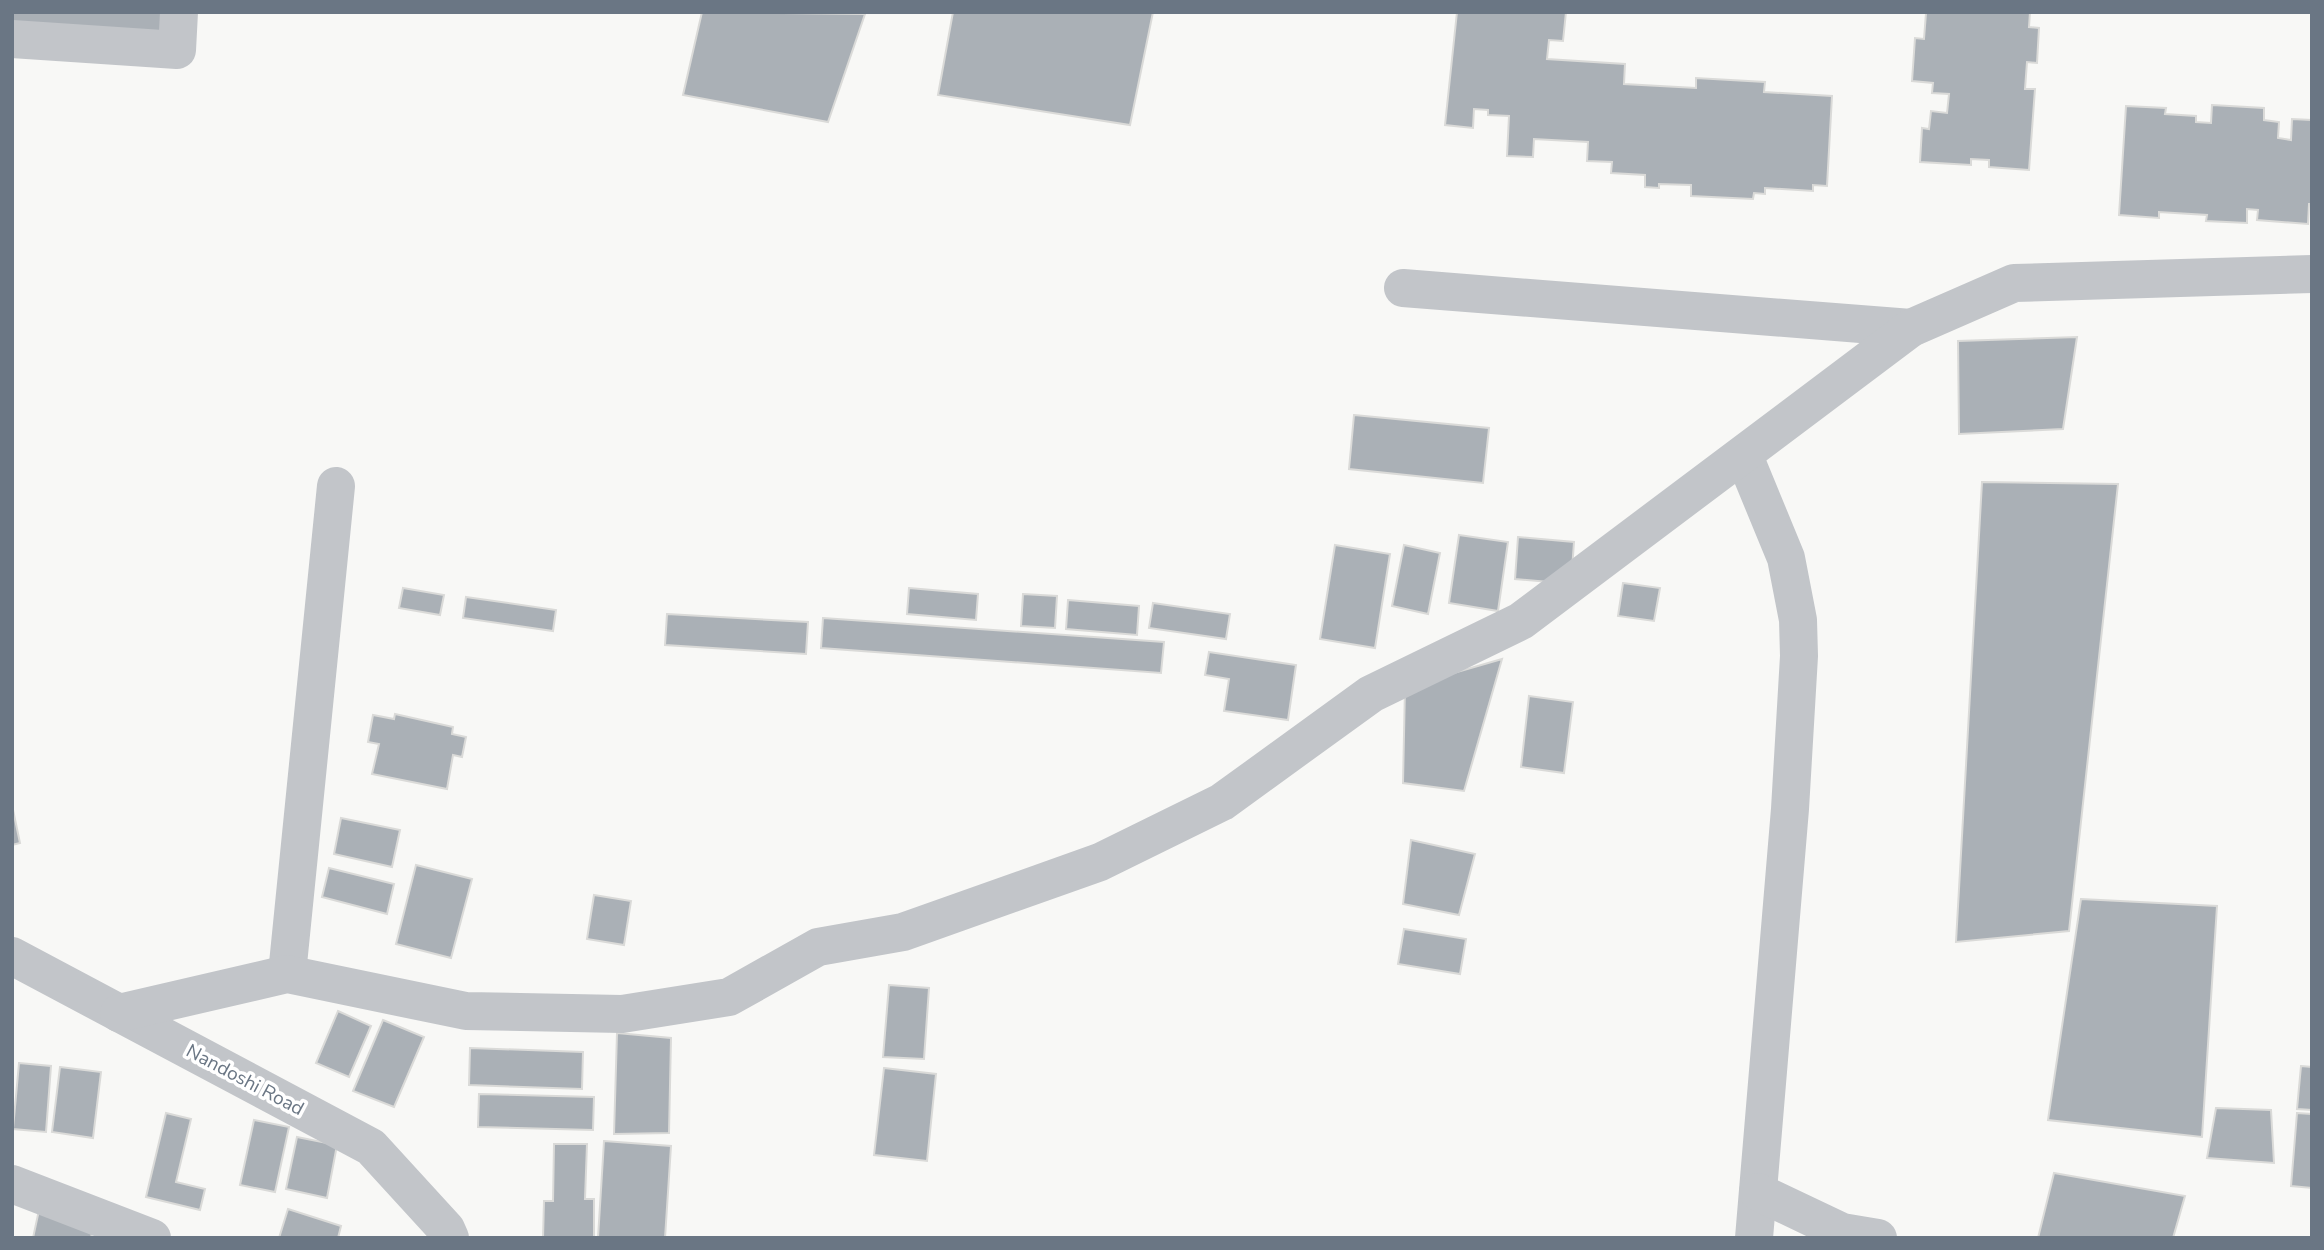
<svg xmlns="http://www.w3.org/2000/svg" width="2324" height="1250" font-family="'Nunito Sans',sans-serif">
  <style>
    .building { fill: #aab0b6; stroke: #dadad8; stroke-width: 2 }
    .lines { fill: none; stroke-linecap: round; stroke-linejoin: round }
    .minor { stroke: #c2c5c9; stroke-width: 38 }
    .labels { text-anchor: middle; dominant-baseline: central; stroke-width: 7; stroke-linejoin: round; paint-order: stroke }
    .street-label { font-size: 19px; fill: #6a7684; stroke: #fff }
  </style>
  <rect width="100%" height="100%" fill="#f8f8f6"/>
  <!-- building -->
  <g class="building">
    <path d="M12,12h151l-2,21 -149,-6z"/>
    <path d="M702,12l163,2 -37,108 -145,-27z"/>
    <path d="M953,12h200l-23,113 -192,-30z"/>
    <path d="M1457,12h109l-3,29 -14,-1 -2,19 78,5 -1,20 72,4v-10l69,4 -1,10 68,4 -5,90 -14,-1v6l-48,-3v6l-11,-1 -1,6 -62,-3v-11l-32,-1v4l-14,-1v-12l-34,-2 1,-11 -25,-1 1,-19 -54,-3 -1,18 -26,-1 2,-40 -21,-1v-5l-14,-1 -1,19 -28,-3z"/>
    <path d="M1942,12h88l-1,15 10,1 -2,35 -10,-1 -2,27h10l-6,81 -40,-3v-7l-18,-1v6l-51,-3 2,-34 7,1 2,-18 16,2 2,-19 -17,-1 1,-10 -21,-2 3,-43 9,1 2,-26z"/>
    <path d="M2212,105l52,3v12l15,2 -1,16 13,2 1,-21 20,1v84h-3l-1,20 -51,-4 1,-10 -11,-1v14l-41,-2 1,-6 -48,-3v6l-40,-3 7,-109 40,2 -1,6 31,2v6l15,1z"/>
    <path d="M2077,337l-14,92 -104,5 -1,-93z"/>
    <path d="M1354,415l135,13 -6,55 -134,-14z"/>
    <path d="M1982,482l136,2 -49,447 -113,11z"/>
    <path d="M1459,535l49,7 -10,69 -49,-8z"/>
    <path d="M1518,537l56,5 -3,42 -56,-5z"/>
    <path d="M1335,545l55,9 -15,94 -55,-9z"/>
    <path d="M1404,545l36,8 -12,61 -36,-8z"/>
    <path d="M1623,583l37,5 -6,33 -36,-5z"/>
    <path d="M403,588l41,7 -4,20 -41,-7z"/>
    <path d="M909,588l69,6 -2,26 -69,-6z"/>
    <path d="M1023,594l34,2 -2,32 -34,-2z"/>
    <path d="M466,597l90,13 -3,21 -90,-13z"/>
    <path d="M1068,600l71,6 -2,29 -71,-6z"/>
    <path d="M1153,603l77,11 -4,25 -77,-11z"/>
    <path d="M667,614l141,8 -2,32 -141,-9z"/>
    <path d="M823,618l341,24 -3,31 -340,-25z"/>
    <path d="M1209,652l87,13 -8,55 -64,-9 5,-32 -24,-4z"/>
    <path d="M1502,659l-38,132 -61,-8 2,-96z"/>
    <path d="M1529,696l44,6 -9,71 -43,-6z"/>
    <path d="M395,714l58,13 -1,7 14,3 -4,20 -9,-2 -6,34 -75,-15 7,-30 -11,-2 5,-27 21,4z"/>
    <path d="M12,805l8,38 -8,2z"/>
    <path d="M341,818l59,12 -8,37 -58,-13z"/>
    <path d="M1411,840l64,14 -16,61 -56,-11z"/>
    <path d="M416,865l56,14 -21,79 -55,-14z"/>
    <path d="M329,868l65,16 -7,30 -65,-17z"/>
    <path d="M594,895l37,6 -7,44 -37,-6z"/>
    <path d="M2081,899l136,7 -15,231 -154,-17z"/>
    <path d="M1404,929l62,10 -6,35 -62,-10z"/>
    <path d="M889,985l40,3 -5,71 -41,-2z"/>
    <path d="M338,1011l33,15 -22,51 -33,-14z"/>
    <path d="M383,1020l41,17 -30,70 -41,-16z"/>
    <path d="M617,1033l54,5 -2,95 -55,1z"/>
    <path d="M470,1048l113,4 -1,37 -113,-4z"/>
    <path d="M19,1063l32,3 -5,66 -33,-3z"/>
    <path d="M2301,1066l11,1v43l-15,-1z"/>
    <path d="M60,1067l41,5 -8,66 -41,-6z"/>
    <path d="M884,1068l52,6 -9,87 -53,-6z"/>
    <path d="M479,1094l115,3 -1,33 -115,-3z"/>
    <path d="M2216,1108l55,2 3,53 -67,-5z"/>
    <path d="M166,1113l25,6 -15,63 29,7 -5,21 -54,-13z"/>
    <path d="M2297,1113l15,1v74l-21,-2z"/>
    <path d="M254,1120l35,7 -14,65 -35,-7z"/>
    <path d="M297,1137l40,8 -10,53 -41,-9z"/>
    <path d="M604,1141l67,5 -6,92h-67z"/>
    <path d="M554,1144h33l-2,55h9v39h-51l1,-37h9z"/>
    <path d="M2054,1173l131,23 -12,42h-135z"/>
    <path d="M288,1209l53,17 -3,12h-59z"/>
    <path d="M39,1210l55,12 -3,16h-58z"/>
  </g>
  <g class="lines">
    <!-- minor -->
    <g class="minor">
      <path d="M12,39l165,11 2,-38"/>
      <path d="M1403,288l508,40"/>
      <path d="M1744,456l42,102 12,62 1,36 -9,153 -36,429"/>
      <path d="M12,956l359,191 75,82 4,9"/>
      <path d="M287,974l49,-488"/>
      <path d="M119,1013l168,-39 179,37 156,3 107,-17 89,-50 85,-15 197,-70 122,-60 149,-108 150,-73 390,-293 103,-45 298,-9"/>
      <path d="M12,1184l140,54"/>
      <path d="M1758,1192l84,40 36,6"/>
    </g>
  </g>
  <g class="labels">
    <!-- street labels -->
    <g class="street-label">
      <text transform="translate(245 1080) rotate(28)">Nandoshi Road</text>
    </g>
  </g>
  <!-- border -->
  <rect width="2324" height="1250" fill="none" stroke="#6a7684" stroke-width="28"/>
</svg>
